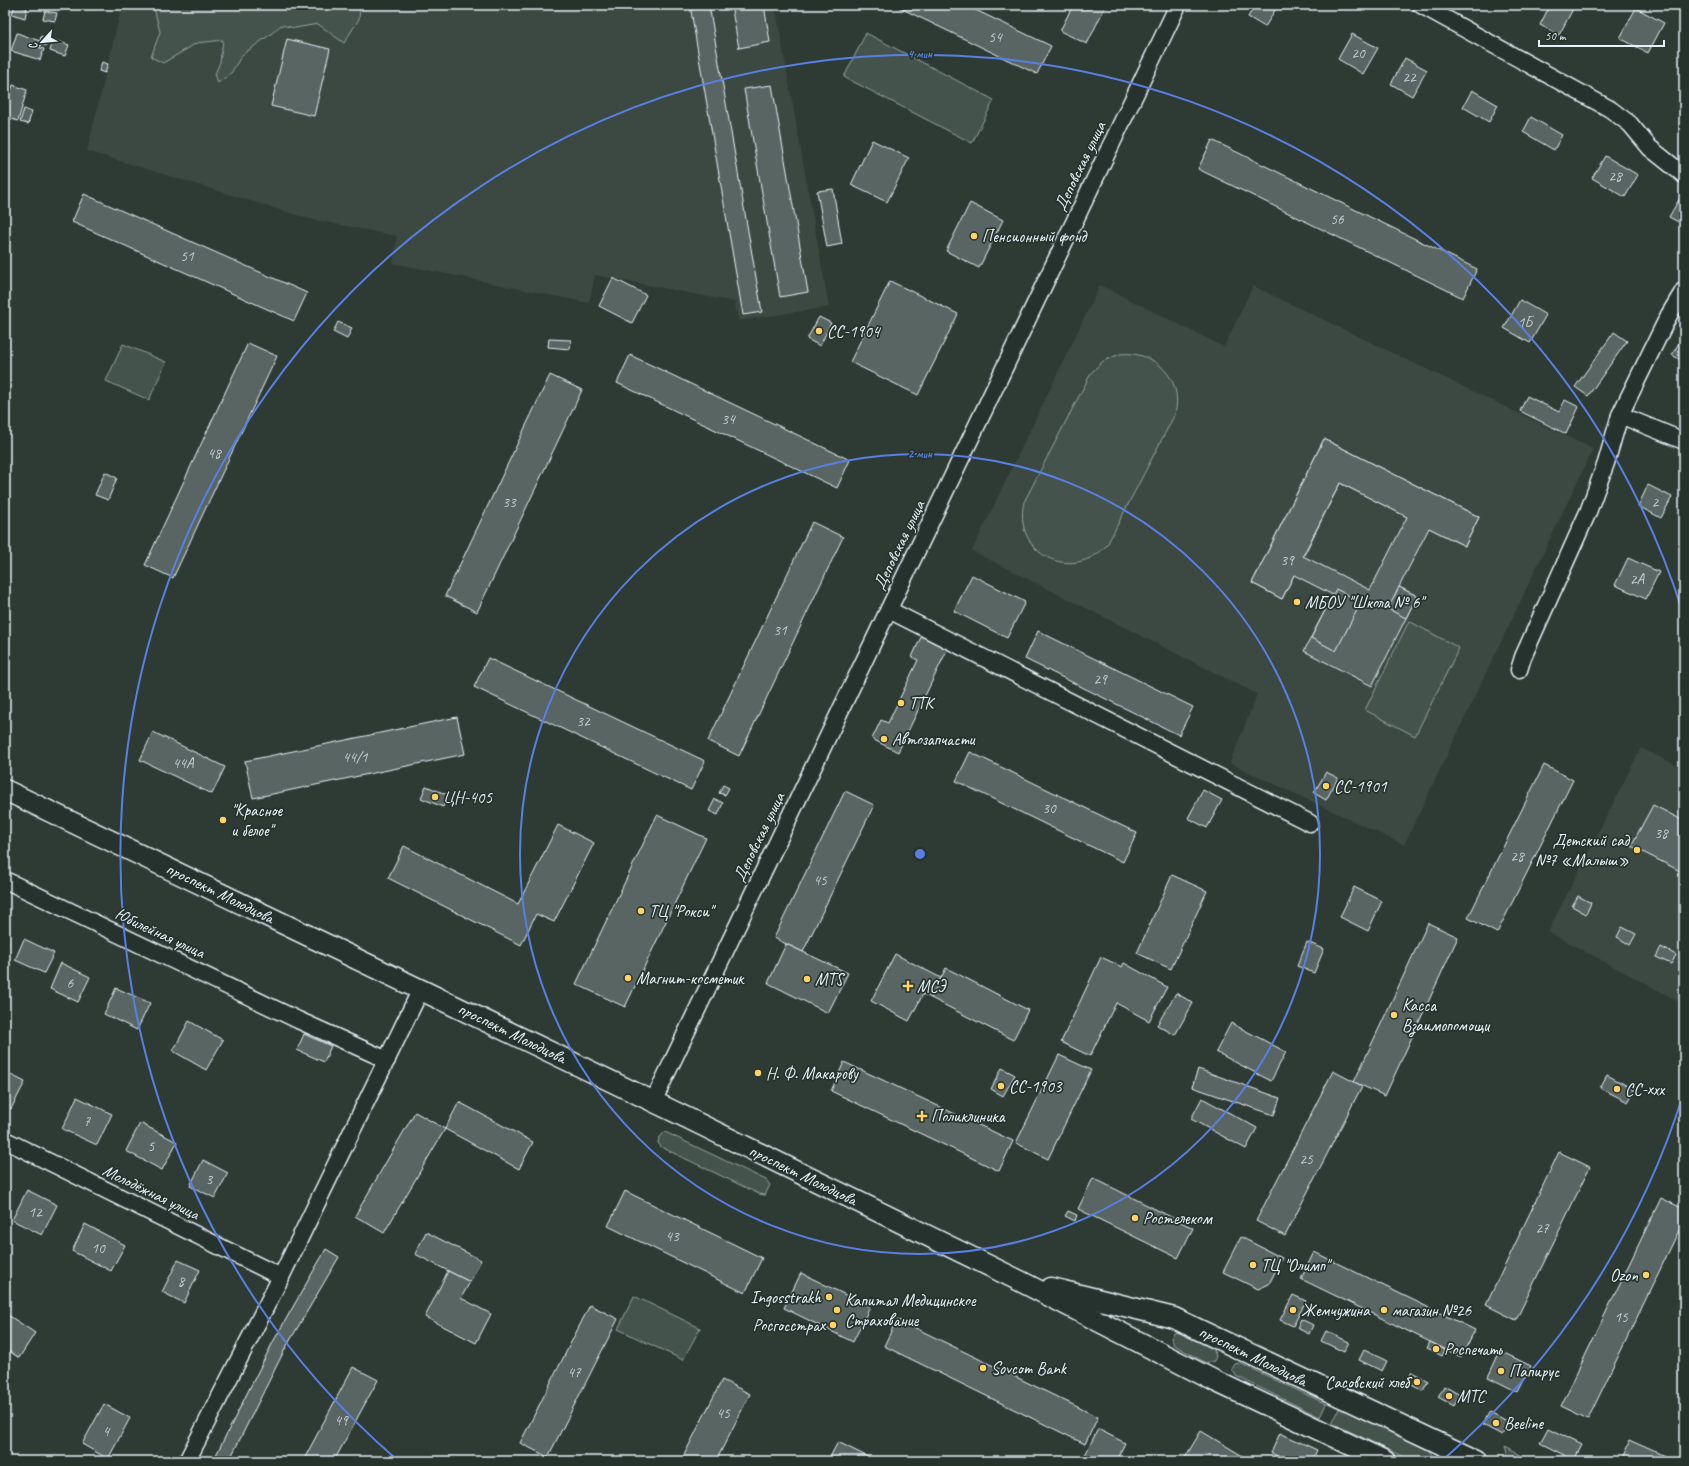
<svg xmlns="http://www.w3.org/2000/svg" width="1689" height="1466" font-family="Caveat,sans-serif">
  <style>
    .built { fill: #3b4843 }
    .green { fill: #45524e; stroke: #96a2a3 }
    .building { fill: #596563; stroke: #e8f1f8; fill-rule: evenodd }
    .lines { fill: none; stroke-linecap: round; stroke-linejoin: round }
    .minor-casing { stroke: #e8f1f8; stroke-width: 19 }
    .major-casing { stroke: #e8f1f8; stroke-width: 23 }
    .minor { stroke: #26332d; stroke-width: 16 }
    .major { stroke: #26332d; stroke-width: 20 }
    .ring { fill: none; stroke: #5a7fe2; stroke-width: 2 }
    .poi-dot { fill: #ffd166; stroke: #26332d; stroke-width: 1.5 }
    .labels { text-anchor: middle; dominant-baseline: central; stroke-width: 3.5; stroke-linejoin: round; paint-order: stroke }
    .number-label { font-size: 15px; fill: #c4ced3 }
    .street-label { font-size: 17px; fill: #e8f1f8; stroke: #26332d }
    .poi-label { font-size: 17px; fill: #e8f1f8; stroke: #26332d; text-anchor: start }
    .centre { fill: #5a7fe2; stroke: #26332d; stroke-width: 2 }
    .ring-label { font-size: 12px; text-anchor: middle; font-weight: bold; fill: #5a7fe2; stroke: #26332d; stroke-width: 3.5; stroke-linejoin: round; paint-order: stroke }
  </style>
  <rect width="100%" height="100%" fill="#2e3b35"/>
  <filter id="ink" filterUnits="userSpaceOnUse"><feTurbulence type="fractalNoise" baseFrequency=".025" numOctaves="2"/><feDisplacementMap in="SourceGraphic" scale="8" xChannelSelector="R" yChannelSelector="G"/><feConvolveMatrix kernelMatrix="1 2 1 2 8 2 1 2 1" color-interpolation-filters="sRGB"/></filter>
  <g filter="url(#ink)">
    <!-- built -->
    <g class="built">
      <path d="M122,5h653l54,302 -91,14 -3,-19 -140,-27 -6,28 -196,-40 4,-27 -87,-17 -223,-68z"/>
      <path d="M1100,285l124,62 29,-61 340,163 -189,396 -174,-82 27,-69 -285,-143z"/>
      <path d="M1641,748l43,21v235l-136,-72z"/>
    </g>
    <!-- green -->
    <g class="green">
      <path d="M158,5h202l-1,14 -15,24 -26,-19 -23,4 -14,-3 -10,9 -29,21 -11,18 -13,10 -3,-9 5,-12 3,-22 -26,3 -34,20 -12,-6 9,-25 -6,-24z"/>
      <path d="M866,33l128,67 -22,43 -128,-66z"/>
      <path d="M123,344l43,18 -17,38 -43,-19z"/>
      <path d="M1120,354c35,-4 64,25 55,60l-68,131c-35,39 -95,9 -83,-43l67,-129 12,-12z"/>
      <path d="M1409,621l50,27 -44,88 -50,-26z"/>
      <path d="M665,1132l101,48 4,5 -5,10 -6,-1 -98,-47 -3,-4 1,-5z"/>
      <path d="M634,1296l66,32 -17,32 -65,-31z"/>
      <path d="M1179,1332l34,17 3,7 -2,5 -8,2 -32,-18 -3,-7 3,-5z"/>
      <path d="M1240,1363l86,41 -6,13 -84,-41 -4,-7 3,-5z"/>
      <path d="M1340,1407l88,43 5,6 -1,5h-20l-80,-38z"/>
      <path d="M1505,1447l29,14h-25z"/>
    </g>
    <!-- building -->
    <g class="building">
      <path d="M15,5l12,3 -2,10 -13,-4z"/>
      <path d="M690,5h19l53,307 -19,3z"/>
      <path d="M731,5h33l6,37 -31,6z"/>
      <path d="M894,5h71l86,41 -14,28z"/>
      <path d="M1073,5h33l-19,39 -27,-13z"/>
      <path d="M1255,5h23l-13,22 -17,-10z"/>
      <path d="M1550,5h25l-16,30 -19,-10z"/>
      <path d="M1636,8l28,15 -16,30 -28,-15z"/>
      <path d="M45,11l12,2 -2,8 -12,-2z"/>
      <path d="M17,33l23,8 1,-5 8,3 -3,7 -5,-2 -1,4 4,1 -4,11 -29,-9z"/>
      <path d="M1352,34l26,14 -15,26 -25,-15z"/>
      <path d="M287,39l43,10 -16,67 -43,-10z"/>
      <path d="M53,40l16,5 -4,11 -15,-5z"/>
      <path d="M1405,58l22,12 -15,26 -21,-12z"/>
      <path d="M102,62l6,2 -3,9 -6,-2z"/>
      <path d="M13,85l14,5 -9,31 -13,-4v-26l5,2z"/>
      <path d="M772,85l36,207 -28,5 -36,-208z"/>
      <path d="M1472,90l26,15 -9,17 -26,-15z"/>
      <path d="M24,109l8,3 -4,12 -8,-2z"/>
      <path d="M1531,117l31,18 -8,15 -31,-18z"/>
      <path d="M872,140l37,18 -22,44 -36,-17z"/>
      <path d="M1212,140l265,129 -14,29 -265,-129z"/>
      <path d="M5,144l5,2 -5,14z"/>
      <path d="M1605,156l33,19 -13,22 -33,-19z"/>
      <path d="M833,189l9,55 -15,3 -10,-56z"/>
      <path d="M84,194l223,99 -13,28 -222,-99z"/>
      <path d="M1681,196l3,2v27l-15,-8z"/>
      <path d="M970,203l33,17 -24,48 -33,-17z"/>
      <path d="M613,278l33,17 -14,28 -33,-17z"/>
      <path d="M890,281l68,33 -40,81 -68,-33z"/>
      <path d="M1520,300l26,15 -16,28 -26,-15z"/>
      <path d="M819,317l12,6 -11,23 -13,-7z"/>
      <path d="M338,322l14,6 -5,11 -14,-7z"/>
      <path d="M1614,332l13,9 -39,55 -13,-9z"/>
      <path d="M1684,334v28l-12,-7z"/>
      <path d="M549,339l22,1 -1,9 -22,-2z"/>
      <path d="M248,343l29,13 -104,222 -28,-13z"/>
      <path d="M630,355l220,105 -13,28 -220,-105z"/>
      <path d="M550,375l32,15 -105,222 -32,-16z"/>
      <path d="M1527,396l32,16 6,-12 14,7 -13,27 -46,-23z"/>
      <path d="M1324,439l155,78 -14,29 -125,-63 -58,116 -30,-16z"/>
      <path d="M1324,439l155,78 -14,29 -36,-18 -30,59 18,9 -45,90 -68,-35 29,-56 -39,-20 -12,24 -30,-16zM1340,483l67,34 -37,73 -67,-34z"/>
      <path d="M105,472l12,6 -9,22 -13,-5z"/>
      <path d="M1648,485l24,12 -11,21 -23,-12z"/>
      <path d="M812,522l31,15 -104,219 -31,-15z"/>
      <path d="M1628,558l31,14 -13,27 -31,-14z"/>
      <path d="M972,575l53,27 -18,36 -53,-27z"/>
      <path d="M1399,587l18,9 -11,22 -18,-9z"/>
      <path d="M1336,589l25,13 -25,49 -25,-13z"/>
      <path d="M1038,631l155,76 -14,28 -154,-76z"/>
      <path d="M922,635l26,13 -50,104 -26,-13 9,-19 7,3 30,-63 -6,-3z"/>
      <path d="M488,658l217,103 -14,29 -217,-103z"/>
      <path d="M457,717l8,37 -212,44 -8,-37z"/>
      <path d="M153,732l72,35 -13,27 -72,-34z"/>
      <path d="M970,752l167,81 -14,29 -167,-81z"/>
      <path d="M1544,765l29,15 -76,153 -29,-15z"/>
      <path d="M1326,772l12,6 -12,22 -12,-7z"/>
      <path d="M723,785l6,3 -4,7 -6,-2z"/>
      <path d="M426,786l22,9 -5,12 -22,-9z"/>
      <path d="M1203,790l19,10 -15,28 -19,-10z"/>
      <path d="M845,791l29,14 -71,147 -29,-14z"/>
      <path d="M715,799l8,4 -5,12 -9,-4z"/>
      <path d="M1653,805l31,16v52l-53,-27z"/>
      <path d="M657,815l49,23 -81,169 -49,-23z"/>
      <path d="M558,825l36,18 -40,79 -18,-8 -15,31 -133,-67 16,-32 114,58z"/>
      <path d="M1172,875l35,16 -36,78 -34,-16z"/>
      <path d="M1354,887l28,14 -14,30 -28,-14z"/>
      <path d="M1578,896l13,7 -5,11 -14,-8z"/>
      <path d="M1428,923l30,14 -73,159 -31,-14z"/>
      <path d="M1622,927l14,7 -6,11 -13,-8z"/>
      <path d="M24,939l30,14 -10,20 -29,-13z"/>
      <path d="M5,941l4,2 -4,9z"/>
      <path d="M1307,942l17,7 -10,24 -17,-7z"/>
      <path d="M786,944l62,29 -20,40 -60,-30z"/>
      <path d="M1661,947l15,8 -5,9 -15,-7z"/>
      <path d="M895,954l46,24 -10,20 -8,-4 -14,27 -38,-20z"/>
      <path d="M1101,957l21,10 2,-4 43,24 -18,34 -33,-18 -26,53 -29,-14z"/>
      <path d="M61,963l29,14 -12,25 -28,-13z"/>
      <path d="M946,968l82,42 -15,30 -82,-42z"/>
      <path d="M116,988l34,15 -13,27 -33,-16z"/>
      <path d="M1176,993l17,10 -18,32 -18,-10z"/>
      <path d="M189,1021l34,19 -17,30 -33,-19z"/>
      <path d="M1231,1023l55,29 -15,29 -55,-29z"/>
      <path d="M304,1034l27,12 -7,16 -27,-12z"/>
      <path d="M1059,1055l32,15 -43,89 -32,-16z"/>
      <path d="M844,1062l169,79 -14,30 -168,-80z"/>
      <path d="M1002,1068l13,7 -12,21 -12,-7z"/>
      <path d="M1198,1069l82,29 -6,17 -82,-28z"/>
      <path d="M1333,1071l29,15 -77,150 -29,-15z"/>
      <path d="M5,1072l20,10 -14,27 -6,-3z"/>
      <path d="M1607,1075l28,15 -7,12 -28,-14z"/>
      <path d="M77,1097l35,17 -15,31 -35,-16z"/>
      <path d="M1202,1098l55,30 -11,21 -55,-30z"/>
      <path d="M459,1102l74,40 -14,27 -74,-40z"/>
      <path d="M415,1112l30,17 -61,104 -29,-17z"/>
      <path d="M140,1123l37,19 -15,28 -36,-19z"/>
      <path d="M1559,1152l31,15 -74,153 -30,-15z"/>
      <path d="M203,1160l25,13 -13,25 -25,-12z"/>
      <path d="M1093,1178l100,50 -15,30 -100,-49z"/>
      <path d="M27,1190l30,15 -15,30 -30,-15z"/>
      <path d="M625,1191l137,67 -17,35 -137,-67z"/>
      <path d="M1661,1198l23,11v11l-96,199 -27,-13z"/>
      <path d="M1068,1211l9,4 -2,6 -10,-5z"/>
      <path d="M85,1224l40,21 -14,26 -39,-20z"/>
      <path d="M426,1232l55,28 -11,22 -55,-28z"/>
      <path d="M1241,1237l41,21 -13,26 -11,5 -35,-17z"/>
      <path d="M326,1249l13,8 -54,92 -56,112h-16l60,-119z"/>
      <path d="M1314,1252l161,78 -14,27 -160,-78z"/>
      <path d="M178,1260l22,10 -16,33 -22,-11z"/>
      <path d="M448,1271l22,11 -9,16 30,16 -15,29 -51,-26z"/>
      <path d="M801,1273l69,34 -17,35 -69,-34z"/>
      <path d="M1293,1295l13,6 -13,25 -13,-6z"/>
      <path d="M590,1305l28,14 -70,138 -28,-14z"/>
      <path d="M8,1315l27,18 -16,25 -14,-10v-29z"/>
      <path d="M897,1319l201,98 -13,27 -201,-98z"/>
      <path d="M1301,1319l12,6 -4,9 -12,-6z"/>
      <path d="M1326,1331l23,11 -5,10 -23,-11z"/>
      <path d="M1430,1342l15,8 -3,6 -15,-8z"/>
      <path d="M1364,1350l23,11 -5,10 -23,-11z"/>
      <path d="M1500,1351l31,15 -13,26 -30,-15z"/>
      <path d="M353,1367l25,13 -11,20 -33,61h-31z"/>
      <path d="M1412,1372l16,9 -5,10 -17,-9z"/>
      <path d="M722,1380l28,14 -34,67h-35z"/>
      <path d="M1444,1386l16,9 -6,11 -16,-9z"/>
      <path d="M104,1404l26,14 -22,41 -26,-15z"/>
      <path d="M1490,1412l19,10 -7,13 -19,-10z"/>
      <path d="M1548,1428l34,17 -8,15 -34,-17z"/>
      <path d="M1098,1429l27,14 -9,18h-34z"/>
      <path d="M1201,1431l50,30h-68z"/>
      <path d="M1280,1433l37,17 -5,11h-25l-16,-8z"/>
      <path d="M1629,1440l29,13 17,8h-56z"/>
      <path d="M838,1442l32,16 -2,3h-40z"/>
    </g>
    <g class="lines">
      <!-- minor casing -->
      <g class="minor-casing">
        <g id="minor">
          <path d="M1421,5l189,104 20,15 20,24 34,27"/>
          <path d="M1620,415l64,26"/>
          <path d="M889,610l421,213"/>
          <path d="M1519,670l4,-13 65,-145 18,-49 14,-48 49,-100 15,-25"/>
          <path d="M5,880l293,140 89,40"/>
          <path d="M653,1102l525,-1097"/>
          <path d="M5,1140l276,137"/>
          <path d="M187,1461l94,-184 140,-288"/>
        </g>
      </g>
      <!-- major casing -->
      <g class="major-casing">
        <g id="major">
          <path d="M5,790l670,322 343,168 199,102 168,79"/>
          <path d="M1051,1288l123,30 303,143"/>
        </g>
      </g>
      <!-- minor -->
      <use href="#minor" class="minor"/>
      <!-- major -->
      <use href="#major" class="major"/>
    </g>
  </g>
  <!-- distance rings -->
  <g class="ring">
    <circle cx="920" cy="854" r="400"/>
    <path d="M1683 1095A800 800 0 0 1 1445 1458M395 1458A800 800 0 1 1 1683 613"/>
  </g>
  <!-- markers -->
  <g class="poi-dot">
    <circle cx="974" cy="236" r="4"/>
    <circle cx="819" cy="331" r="4"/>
    <circle cx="1297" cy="602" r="4"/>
    <circle cx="901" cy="703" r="4"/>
    <circle cx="884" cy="739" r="4"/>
    <circle cx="1326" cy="786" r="4"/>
    <circle cx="435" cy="797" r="4"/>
    <circle cx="223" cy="820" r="4"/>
    <circle cx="1637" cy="850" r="4"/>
    <circle cx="641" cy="911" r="4"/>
    <circle cx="628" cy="978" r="4"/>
    <circle cx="807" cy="979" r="4"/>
    <path d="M906 980h4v4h4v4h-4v4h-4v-4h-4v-4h4z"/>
    <circle cx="1394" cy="1015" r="4"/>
    <circle cx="758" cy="1073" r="4"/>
    <circle cx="1001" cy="1086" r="4"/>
    <circle cx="1617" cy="1089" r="4"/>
    <path d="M920 1110h4v4h4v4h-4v4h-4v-4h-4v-4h4z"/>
    <circle cx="1135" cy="1218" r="4"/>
    <circle cx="1253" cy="1265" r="4"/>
    <circle cx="1646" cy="1275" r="4"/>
    <circle cx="829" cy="1297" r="4"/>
    <circle cx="837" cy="1310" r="4"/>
    <circle cx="1293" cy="1310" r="4"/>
    <circle cx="1384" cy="1310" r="4"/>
    <circle cx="833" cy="1325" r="4"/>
    <circle cx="1436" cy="1349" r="4"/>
    <circle cx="983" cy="1368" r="4"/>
    <circle cx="1501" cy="1371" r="4"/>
    <circle cx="1417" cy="1382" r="4"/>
    <circle cx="1449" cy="1396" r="4"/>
    <circle cx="1496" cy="1423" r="4"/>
  </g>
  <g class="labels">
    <!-- number labels -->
    <g class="number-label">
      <text x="995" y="37">54</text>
      <text x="1358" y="53">20</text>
      <text x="1409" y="77">22</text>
      <text x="1615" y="176">28</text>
      <text x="1337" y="219">56</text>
      <text x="187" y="256">51</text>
      <text x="1525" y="322">1Б</text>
      <text x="728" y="419">34</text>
      <text x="214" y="453">48</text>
      <text x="509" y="502">33</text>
      <text x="1655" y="502">2</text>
      <text x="1287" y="560">39</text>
      <text x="1637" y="579">2А</text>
      <text x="780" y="630">31</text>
      <text x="1100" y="679">29</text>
      <text x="583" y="721">32</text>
      <text x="355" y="757">44/1</text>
      <text x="183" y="763">44А</text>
      <text x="1049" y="808">30</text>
      <text x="1661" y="833">38</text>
      <text x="1517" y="856">28</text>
      <text x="820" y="880">45</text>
      <text x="70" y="983">6</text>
      <text x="87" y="1121">7</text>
      <text x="151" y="1146">5</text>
      <text x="1306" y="1159">25</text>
      <text x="209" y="1179">3</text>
      <text x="35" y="1212">12</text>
      <text x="1542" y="1228">27</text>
      <text x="672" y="1236">43</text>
      <text x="98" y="1248">10</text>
      <text x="181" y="1281">8</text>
      <text x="1621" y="1317">15</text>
      <text x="574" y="1372">47</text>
      <text x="723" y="1413">45</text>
      <text x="341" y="1420">49</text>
      <text x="106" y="1431">4</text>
    </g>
    <!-- street labels -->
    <g class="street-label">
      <text transform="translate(1080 166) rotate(-64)">Деповская улица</text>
      <text transform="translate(899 545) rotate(-64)">Деповская улица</text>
      <text transform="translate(759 837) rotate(-64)">Деповская улица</text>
      <text transform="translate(220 893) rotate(26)">проспект Молодцова</text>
      <text transform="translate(160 933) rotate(25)">Юбилейная улица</text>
      <text transform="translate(512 1033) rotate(26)">проспект Молодцова</text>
      <text transform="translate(803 1175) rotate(26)">проспект Молодцова</text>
      <text transform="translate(151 1192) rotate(26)">Молодёжная улица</text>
      <text transform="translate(1253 1356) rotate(26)">проспект Молодцова</text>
    </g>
    <!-- poi labels -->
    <g class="poi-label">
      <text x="982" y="236">Пенсионный фонд</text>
      <text x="827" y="331">СС-1904</text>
      <text x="1305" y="602">МБОУ "Школа № 6"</text>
      <text x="909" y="703">ТТК</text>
      <text x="892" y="739">Автозапчасти</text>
      <text x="1334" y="786">СС-1901</text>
      <text x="443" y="797">ЦН-405</text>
      <text x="231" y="810">"Красное<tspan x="231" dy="20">и белое"</tspan></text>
      <text x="1629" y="840" text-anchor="end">Детский сад<tspan x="1629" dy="20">№7 «Малыш»</tspan></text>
      <text x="649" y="911">ТЦ "Рокси"</text>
      <text x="636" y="978">Магнит-косметик</text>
      <text x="815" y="979">MTS</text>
      <text x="917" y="986">МСЭ</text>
      <text x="1402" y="1005">Касса<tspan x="1402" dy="20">Взаимопомощи</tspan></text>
      <text x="766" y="1073">Н. Ф. Макарову</text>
      <text x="1009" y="1086">СС-1903</text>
      <text x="1625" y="1089">СС-ххх</text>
      <text x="931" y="1116">Поликлиника</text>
      <text x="1143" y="1218">Ростелеком</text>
      <text x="1261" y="1265">ТЦ "Олимп"</text>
      <text x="1638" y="1275" text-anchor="end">Ozon</text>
      <text x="821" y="1297" text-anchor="end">Ingosstrakh</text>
      <text x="845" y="1300">Капитал Медицинское<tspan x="845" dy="20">Страхование</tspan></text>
      <text x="1301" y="1310">Жемчужина</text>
      <text x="1392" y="1310">магазин №26</text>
      <text x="825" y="1325" text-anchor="end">Росгосстрах</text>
      <text x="1444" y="1349">Роспечать</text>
      <text x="991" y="1368">Sovcom Bank</text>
      <text x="1509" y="1371">Папирус</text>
      <text x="1409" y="1382" text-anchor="end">Сасовский хлеб</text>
      <text x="1457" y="1396">МТС</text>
      <text x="1504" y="1423">Beeline</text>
    </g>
  </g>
  <circle cx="920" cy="854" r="6" class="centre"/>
  <g class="ring-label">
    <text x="920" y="58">4 мин</text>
    <text x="920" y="458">2 мин</text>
  </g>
  <!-- margin -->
  <rect width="1689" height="1466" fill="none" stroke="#26332d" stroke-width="20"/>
  <rect x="10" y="10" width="1669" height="1446" fill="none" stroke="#e8f1f8" stroke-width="1.5" filter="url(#ink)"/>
  <!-- north arrow -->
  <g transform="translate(42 42) rotate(243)" stroke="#26332d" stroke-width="3" paint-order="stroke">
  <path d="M0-3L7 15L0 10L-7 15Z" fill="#e8f1f8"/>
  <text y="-6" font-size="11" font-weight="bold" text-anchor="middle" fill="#e8f1f8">С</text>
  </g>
  <!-- scale -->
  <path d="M1539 40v6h125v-6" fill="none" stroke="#e8f1f8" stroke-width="2"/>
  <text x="1545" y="40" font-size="12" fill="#e8f1f8" stroke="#26332d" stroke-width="3" paint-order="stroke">50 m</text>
</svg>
